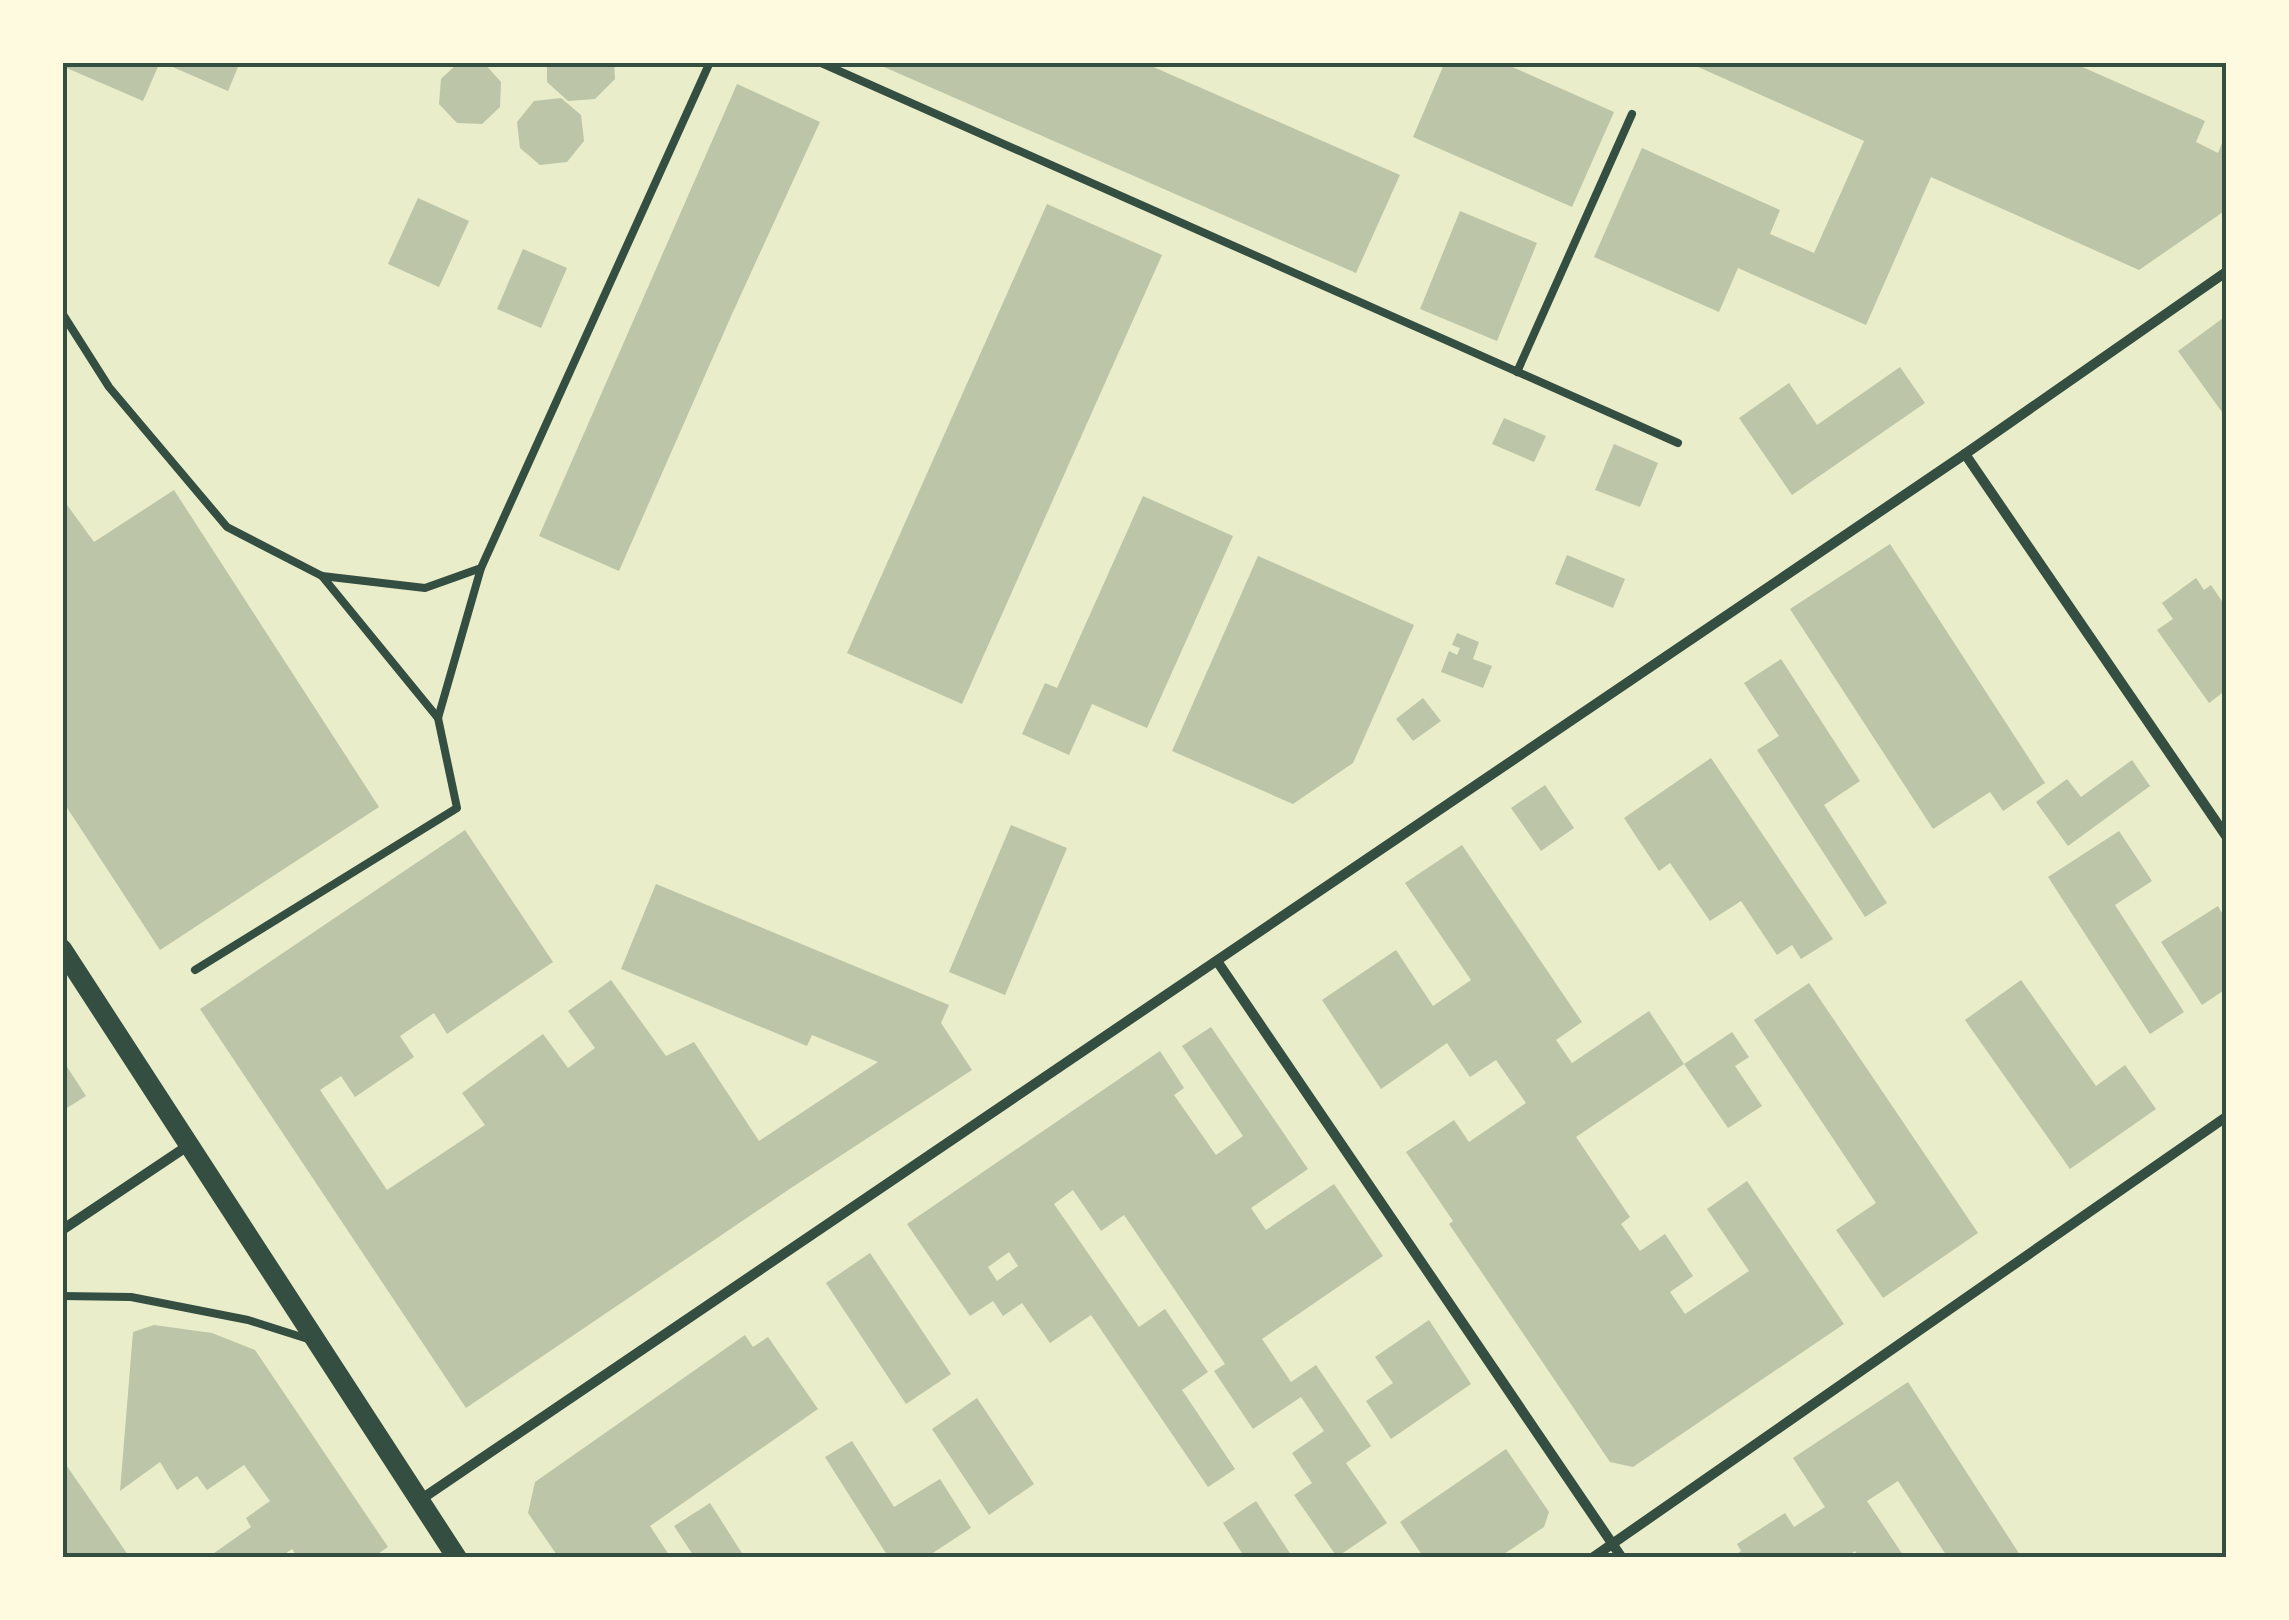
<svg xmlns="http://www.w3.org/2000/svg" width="2289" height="1620" font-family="'Titillium Web',sans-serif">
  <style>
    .building { fill: #bcc5a7; fill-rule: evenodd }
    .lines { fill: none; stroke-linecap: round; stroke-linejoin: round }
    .service { stroke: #344e41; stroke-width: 8 }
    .minor { stroke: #344e41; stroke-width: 10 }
    .secondary { stroke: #344e41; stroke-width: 20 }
    .neatline { fill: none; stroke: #344e41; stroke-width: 4 }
  </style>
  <rect width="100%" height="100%" fill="#e9edc9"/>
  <!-- building -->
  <g class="building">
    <path d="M62,62h98l-17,39 -81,-35z"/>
    <path d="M161,62h79l-12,29z"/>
    <path d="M459,62l25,1 17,19 -1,25 -18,17 -25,-1 -18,-19 2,-25z"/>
    <path d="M547,62h67l1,17 -20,20 -27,2 -21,-19z"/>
    <path d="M886,62h256l258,113 -44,98 -472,-206z"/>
    <path d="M1445,62h56l113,50 -42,95 -159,-70z"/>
    <path d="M1687,62h384l134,59 -9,21 22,11 8,-20v77l-87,60 -208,-93 -65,148 -128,-57 -19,44 -125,-55 48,-109 138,62 -10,24 44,19 50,-112z"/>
    <path d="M737,84l83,38 -88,192 -113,257 -80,-35z"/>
    <path d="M561,98l20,17 3,26 -17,21 -27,3 -20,-17 -3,-26 17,-21z"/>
    <path d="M418,198l51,23 -30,66 -51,-23z"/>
    <path d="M1047,204l115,51 -200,449 -115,-51z"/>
    <path d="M1460,211l77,32 -40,98 -77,-32z"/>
    <path d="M523,249l44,19 -26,60 -44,-19z"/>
    <path d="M2226,316v93l-4,3 -44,-61z"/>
    <path d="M1900,367l25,36 -133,92 -53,-77 50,-35 28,42z"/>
    <path d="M1504,418l42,18 -12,26 -42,-18z"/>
    <path d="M1614,444l44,19 -18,44 -45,-17z"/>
    <path d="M174,490l205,317 -219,143 -98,-150v-302l32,44z"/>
    <path d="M1143,496l90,40 -86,192 -55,-24 -23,51 -47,-21 23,-51 12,5z"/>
    <path d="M1890,544l155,239 -42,28 -13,-19 -57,37 -143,-220z"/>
    <path d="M1567,555l58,24 -12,29 -58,-24z"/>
    <path d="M1258,556l156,69 -61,138 -60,41 -121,-53z"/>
    <path d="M2196,578l8,12 7,-5 15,22v83l-17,13 -52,-73 16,-11 -11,-16z"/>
    <path d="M1457,633l22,9 -6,17 19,7 -9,22 -42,-16 8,-21 8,4 3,-7 -8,-3z"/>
    <path d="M1781,659l79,122 -36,24 63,98 -22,14 -108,-167 22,-14 -35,-53z"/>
    <path d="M1423,698l18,23 -28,20 -17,-22z"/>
    <path d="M1711,758l122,181 -32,20 -9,-14 -15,10 -36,-54 -31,20 -40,-58 -11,8 -35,-53z"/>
    <path d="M2132,760l18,26 -82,60 -32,-44 31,-23 14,18z"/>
    <path d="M1545,785l29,43 -33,23 -30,-43z"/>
    <path d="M1011,825l56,23 -62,147 -56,-23z"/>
    <path d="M465,830l88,132 -106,72 -13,-21 -34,23 14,21 -59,40 -14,-21 -21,14 67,100 98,-65 -23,-32 81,-59 25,34 27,-20 -27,-37 43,-31 55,76 28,-14 65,99 119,-79 -66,-27 -5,11 -186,-77 35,-85 293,121 -8,18 31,47 -181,118 -325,220 -266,-399z"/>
    <path d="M2119,831l33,50 -37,24 69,107 -34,22 -102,-157z"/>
    <path d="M1462,845l120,177 -26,18 16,23 77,-52 35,53 -108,73 54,80 -9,7 19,27 25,-17 28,42 -23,16 15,22 64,-43 -42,-62 40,-28 97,143 -211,143 -23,-5 -161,-238 4,-3 -47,-69 48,-32 15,22 57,-39 -30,-43 -26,17 -23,-34 -66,46 -59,-89 74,-50 37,56 38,-26 -66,-97z"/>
    <path d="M2218,906l8,14v69l-24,16 -41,-63z"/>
    <path d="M2021,980l75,106 29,-21 31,44 -86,60 -105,-149z"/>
    <path d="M1809,983l169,250 -95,65 -47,-68 40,-27 -122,-183z"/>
    <path d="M1211,1027l97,142 -57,39 15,22 68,-46 49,72 -121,83 29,43 25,-17 55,81 -25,17 41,60 -50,34 -43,-62 18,-12 -20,-30 32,-22 -23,-34 -48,32 -39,-58 11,-7 -101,-149 -23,16 -28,-41 -19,14 85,123 26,-18 43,63 -26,18 53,79 -27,18 -117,-172 -41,28 -28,-40 -19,13 -10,-15 -23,15 -63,-92 253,-173 24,37 -10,7 42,60 27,-19 -61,-90zM1009,1252l9,14 -21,15 -9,-14z"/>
    <path d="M1732,1032l17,25 -14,9 27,40 -34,22 -44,-64z"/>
    <path d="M62,1059l24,37 -24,15z"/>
    <path d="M870,1253l81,121 -45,30 -80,-121z"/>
    <path d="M1429,1320l42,64 -80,55 -25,-38 27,-18 -18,-26z"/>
    <path d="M154,1325l58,8 43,17 133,197 -16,11h-74l-6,-9 -13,9h-72l44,-31 -5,-9 24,-17 -26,-36 -37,25 -10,-14 -20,14 -17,-28 -40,29 13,-159z"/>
    <path d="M745,1335l8,12 15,-10 50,72 -168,117 21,32h-112l-31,-45 7,-31z"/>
    <path d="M1908,1382l114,176h-74l-50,-77 -31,20 38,57h-46l-4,-7 -10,7h-113l9,-7 -4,-7 48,-31 9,14 31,-20 -32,-49z"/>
    <path d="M977,1398l57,86 -45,31 -57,-86z"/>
    <path d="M852,1441l42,66 46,-28 31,49 -46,30h-36l-64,-101z"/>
    <path d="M1506,1449l43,63 -5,15 -46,31h-74l-24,-36z"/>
    <path d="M62,1459l47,68 21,31h-68z"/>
    <path d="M1256,1501l37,57h-48l-22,-35z"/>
    <path d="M710,1503l35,55h-50l-21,-32z"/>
  </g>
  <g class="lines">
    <!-- service -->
    <g class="service">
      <path d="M819,62l859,381"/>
      <path d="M62,313l47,74 118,140 95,49 103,12 56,-20 229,-506"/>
      <path d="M1517,372l115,-258"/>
      <path d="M322,576l116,142"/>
      <path d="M195,970l262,-162 -19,-90 43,-150"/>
      <path d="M62,1296l69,1 117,23 60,19"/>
    </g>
    <!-- minor -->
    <g class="minor">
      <path d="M1965,454l261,382"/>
      <path d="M1217,961l405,597"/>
      <path d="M62,1230l127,-85"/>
      <path d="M420,1500l1545,-1046 261,-182"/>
      <path d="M1592,1558l634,-441"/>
    </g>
    <!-- secondary -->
    <path class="secondary" d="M62,949l395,609"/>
  </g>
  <!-- border -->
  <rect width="2289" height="1620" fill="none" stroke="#fefae0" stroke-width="130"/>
  <rect x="65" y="65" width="2159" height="1490" class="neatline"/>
</svg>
